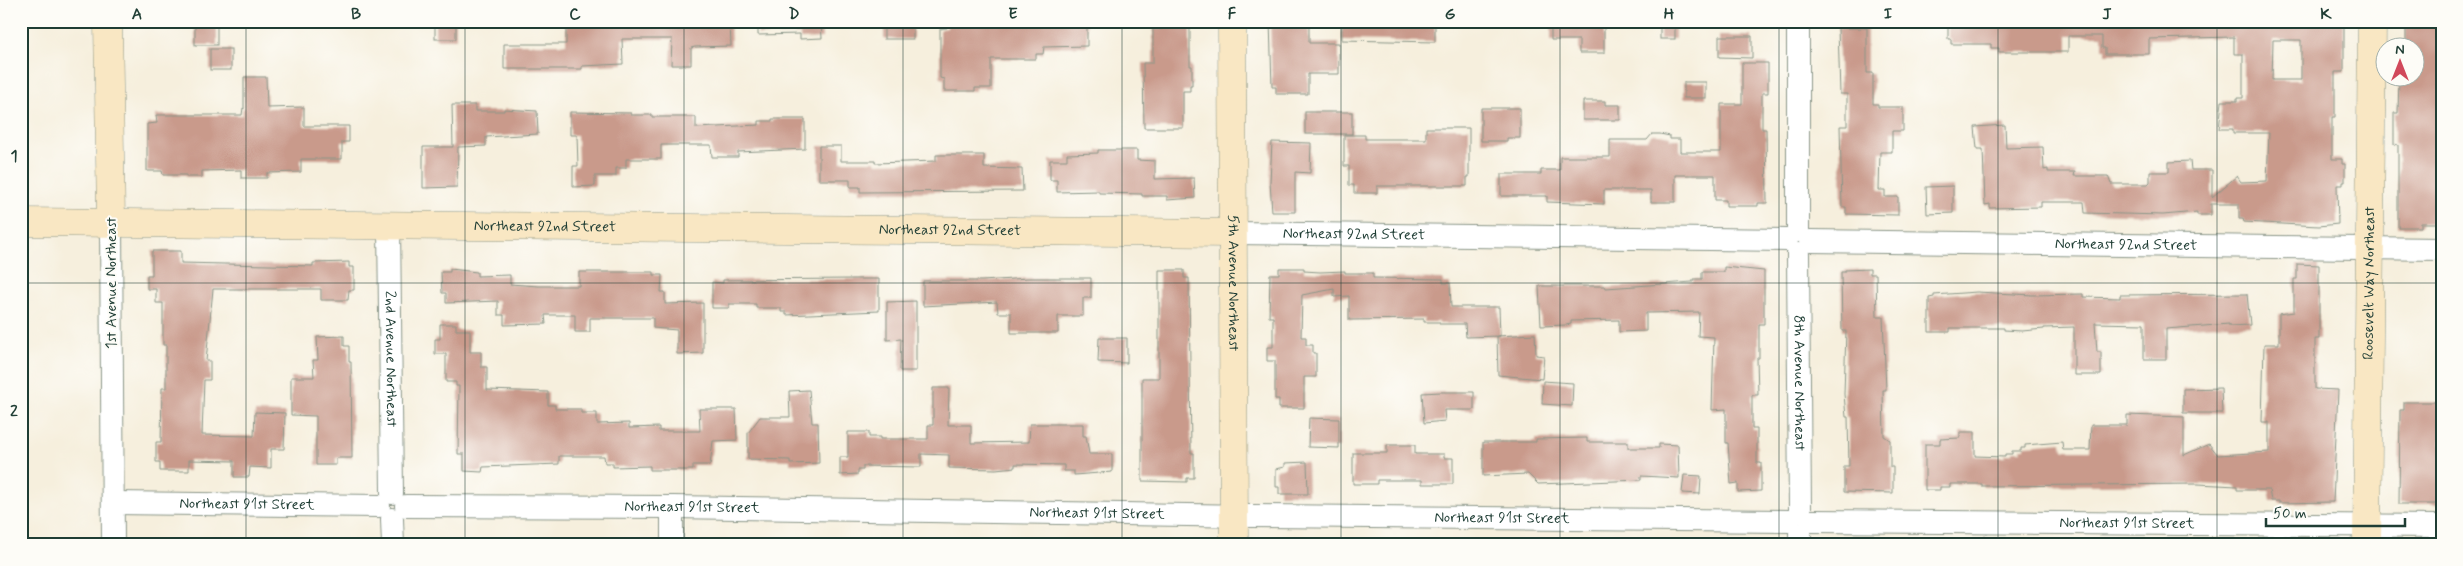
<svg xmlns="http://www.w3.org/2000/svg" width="2463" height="566" font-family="Mynerve,sans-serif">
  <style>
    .building { fill: #c99a8b; fill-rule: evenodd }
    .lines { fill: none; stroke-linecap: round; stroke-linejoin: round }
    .street-casing { stroke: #8a9688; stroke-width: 24 }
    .secondary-casing { stroke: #8a9688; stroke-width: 29 }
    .street { stroke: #fff; stroke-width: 22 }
    .secondary { stroke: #f9e7c3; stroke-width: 28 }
    .grid { fill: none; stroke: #1f3d34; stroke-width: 1; stroke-opacity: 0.55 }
    .labels { text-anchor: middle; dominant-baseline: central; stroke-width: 4; stroke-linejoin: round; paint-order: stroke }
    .street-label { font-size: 15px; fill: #1f3d34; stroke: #fdfcf7 }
    .neatline { fill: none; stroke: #1f3d34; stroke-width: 2 }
    .grid-label { font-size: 16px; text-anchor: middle; font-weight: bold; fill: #1f3d34 }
  </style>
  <rect width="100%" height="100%" fill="#fdfcf7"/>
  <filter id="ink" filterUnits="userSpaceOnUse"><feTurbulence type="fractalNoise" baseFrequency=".02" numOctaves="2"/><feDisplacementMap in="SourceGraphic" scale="10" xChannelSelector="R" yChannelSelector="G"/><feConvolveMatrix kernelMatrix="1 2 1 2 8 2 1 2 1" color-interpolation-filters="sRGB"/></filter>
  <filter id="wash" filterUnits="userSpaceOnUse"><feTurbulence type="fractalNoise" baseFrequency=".0096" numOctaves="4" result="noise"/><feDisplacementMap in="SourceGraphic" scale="20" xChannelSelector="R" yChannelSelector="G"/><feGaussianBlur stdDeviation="1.12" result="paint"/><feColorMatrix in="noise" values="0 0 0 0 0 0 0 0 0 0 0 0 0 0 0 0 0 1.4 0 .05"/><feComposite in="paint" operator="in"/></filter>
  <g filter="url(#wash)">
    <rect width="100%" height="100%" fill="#f6efdd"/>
    <g id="blocks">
      <!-- building -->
      <g class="building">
        <rect x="195" y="21" width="22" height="24"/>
        <rect x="435" y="21" width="21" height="18"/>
        <path d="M566,21h164l1,25 -36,1 -4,1v17h-20l1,-26h-50l1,25 -41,2v3h-78v-25h62z"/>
        <path d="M758,21h63l1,17 -22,1v-5l-42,1z"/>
        <rect x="884" y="21" width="29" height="18"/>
        <path d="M947,21h140v25l-43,1 -1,7h-7v5h-45v29h-16v3h-31v-12l-4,-1v-49l7,-1z"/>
        <path d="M1270,21h39v22h30v31h-31v20h-32v-7h-4z"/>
        <path d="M1342,21h93v21l-93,-2z"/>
        <path d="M1551,21h53v32h-25v-13h-28z"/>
        <rect x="1660" y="21" width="15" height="18"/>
        <path d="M1948,21h396v51h-9v45h-3v42h10v5h3v18h-2v3h-6l1,39 -19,2 -75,-4 -1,-3h-4v-15h-28v11h-14v-3l-34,3 -78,-2 -1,-11h-43v5l-51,1v-4l-5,1 -2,-56h-6l-2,-22 30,-2 1,23 37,-1 1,23 4,-1v3h27l-1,4h34l3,8h37l2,-2v-10h19v-10l21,-1 1,9h21v27l25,-21 4,6 26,-1 2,-48h-36v-4h-14l3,-28h15v-3h6v-44h-9v-17l-85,2v15h-44v-6h-3v-12h-34v16h-69v-4h-8v-4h-40v-5h-3zM2273,40h28v40h-29z"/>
        <path d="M2406,21h36v202h-21v4h-23v-82l-4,-1v-31h4l1,-35h17v-30h-10z"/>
        <path d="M1190,24v42h2v19h-2v6h-7v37h-39l-1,-65h10v-34h9v-4z"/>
        <path d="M1838,28h29v45h6v31h5v3h25v24h-11v21h-12l-1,38h6v7h13v18l-52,-1v-7h-4l-2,-81h7v-32h-7z"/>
        <path d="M1719,36h33v22l-33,-1z"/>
        <rect x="210" y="49" width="21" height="21"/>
        <path d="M1742,63h26v30h-6v36h4l1,74h-9v3h-32v-6h-11v-25h-40v27h-24v-12h-47v14l-57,-2v-6h-46v-22h40v-4h19v-13h50v-17h37l5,-6h8l10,2v3h10v13h41v-48h21z"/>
        <path d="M244,77h22l1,31 37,-1v19h45v16h-7v17h-41v13l-34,1v5h-26v-8l-39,1v6h-16v-2h-23l-1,-4h-15v-47l10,-1 -1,-8h86l1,-7 1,1z"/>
        <rect x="1684" y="82" width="22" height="16"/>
        <path d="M1583,101h22v4h15v15h-37z"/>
        <path d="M452,105h23v6h29v-2l33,2 1,23 -52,3v9l-28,1 -1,40 -34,1v-41h30z"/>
        <path d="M1481,108h39v30h-13v3h-26z"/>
        <path d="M570,112l61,1v2h21v2h44v11l63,-3v-4h13v-2h33v30l-67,3v5h-26l-1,-12h-50v14h-35v9h-10v8h-21v10l-22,1v-21h5l-1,-31h-7z"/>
        <rect x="1305" y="112" width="47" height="22"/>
        <path d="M1426,128h43v49h-2v9h-90v7h-23v-8h-5v-19h-5v-31h21v4h61z"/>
        <path d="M1272,142l39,1 -1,30 -15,-1v40h-23l-2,-30z"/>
        <path d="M819,146h22v15h34v2l61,-2v-6h48v13l38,1 1,22 -163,1v-5h-10v-7h-31z"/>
        <path d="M1098,150h39v10l18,1v18l39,-1 1,20 -28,2v-4h-25v-2l-43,-1v-2l-42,1v-12h-7v-20h17v-6l31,-1z"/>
        <path d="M1953,186v27l-26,1 -1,-27z"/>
        <path d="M152,251h29v12l132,3v-3l36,-1v5h5v23h-5l-1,10h-27v-11h-108l-7,72h4v19h-6l-2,55 52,1 1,-24 30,1 -1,36h-13v19l-21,-1 -1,10h-15v-16l-45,-1v11h-29v-9h-4v-20h5l1,-54h4v-43h-3v-42h-7v-14h-9v-14h5z"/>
        <path d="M2297,264l22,1v74h-4v50l23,1 -5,112 -54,1v-2h-8l-2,-11h-32v-4l-39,-2 -216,2v-2h-32v3h-10v3h-15v-46h15v-5l20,-1v-6h15v24l30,1v-3h7v-3h9v-3h4v-3l37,-3 1,8h27l1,-25h36v-10l57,2v38l25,-11 9,11 51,-3v-30h-7l2,-78h15v-30l15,-2v-33h3z"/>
        <path d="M1724,267l40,4v53h-5v34h-2l1,37h-6v34h5v34h4v28l-23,1v-9l-7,1 -3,-41h-2v-34l-14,1 2,-73 -16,-1 1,-24 -53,1v18l-27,1v-12l-48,1v3l-5,1 -25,1 -2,-40h66l1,2 87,-6v-3h9v-7h22z"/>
        <path d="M1279,268h25v3l16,1 25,-1v2h28v5l70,1v4h7l1,24h48l1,29 -34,1 -1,-13h-26v-2h-15v-3l-75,1v-24l-15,1v-8l-32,6 -1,42h5v8h7v8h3v24h-12v31h-25v-9h-4v-38h-8v-14h6v-30h-4l1,-43h9z"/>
        <path d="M450,269l27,3v4l33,-1v9l28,2h41v-14h75v3h8l-1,17h4v12l38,-1v50l-26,1v-24l-24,-2v-10h-63v14h-15v-17h-30l1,9 -42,1v-10h-6v-14l-52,2v-10h-4l-1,-21h9z"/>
        <path d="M1870,269v5h6l1,43h6l3,73h-3l1,46 6,4v27h3v26l-49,-1v-26h5l-1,-49h-2l-2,-23 2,-63h-4l-1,-59h4v-2z"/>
        <path d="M1159,270h25v8h5l2,175h3v25h-7v4l-45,-1v-103h17z"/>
        <path d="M1028,278h63v20h-8v18h-25v17h-47v-20h-13l-1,-11 -74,4v-25h59z"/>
        <path d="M855,279h24v32l-93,4v-3h-5v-4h-25v-4h-27v4h-17v-26l11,1v-3z"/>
        <path d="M1977,292l56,3 50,-1v3l37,1v-3l127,-1 3,31 -21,1v-2l-63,5v30h-22v-35l-49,-1 2,29h4v23h-27v-48l-30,1v1l-22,2 -18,-1v-2h-54v4h-21v-34l5,-1v-2z"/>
        <path d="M916,301v70h-16l1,-32 -14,1v-38z"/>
        <path d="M440,324h16v6h14v22h11v15h6v23l61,2v13h7v4h26v4h16v11l32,-1v5l30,-1v4h41l-1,-22h37l1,31 -24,1 -3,24h-17v5h-43v-4l-37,1v-4h-8l-1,-7h-45v8l-76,3 -1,5 -18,-1v-17h-6l1,-68h-3v-4h-10v-28h-11v-15h5z"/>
        <path d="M1535,334l1,21 8,1 -2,23 -44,-4 -1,-39z"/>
        <path d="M344,336v10h5v16h2l1,96h-16v7h-20v-49l-25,-1v-38h23l-1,-17h5l-1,-23z"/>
        <path d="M1099,338h28v25l-29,-1z"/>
        <path d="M1543,381l30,2 -1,23 -30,-2z"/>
        <path d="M933,388h16l-1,37h23v18l58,-1 1,-18h53v12h3l3,18h23v18l-38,3v-4h-10v-6l-49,-1v3l-19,2 -47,-1v-13l-28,-1v13l-58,-1v4h-5v4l-18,1v-18h8v-25h21v5h11v2h48v-14h5z"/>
        <path d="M2221,388l1,25h-39v-24z"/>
        <path d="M809,390l3,33h6l1,40 -29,1v-4l-42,-1v-26l12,-16h30l-1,-26z"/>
        <path d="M1441,392h33v18h-30l1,11 -21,2 -2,-30z"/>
        <path d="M2404,402h38v102h-43l1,-94h4z"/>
        <path d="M1309,418l30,1v29l-31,-1z"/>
        <path d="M1587,438v4h41v6h31v-4l19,1 1,33 -38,-2v4l-103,4 -10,-10 -45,2v-34h53v-3z"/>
        <path d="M1387,445h28v9h29v4h9v26h-31v-4h-45v4h-24v-31h34z"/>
        <path d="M1307,462l1,32h-29v-7h-3v-18l9,-2v-4z"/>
        <path d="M1684,475l17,1 -1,18 -18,-1z"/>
      </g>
    </g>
  </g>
  <g filter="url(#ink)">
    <use href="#blocks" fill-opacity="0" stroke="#8a9688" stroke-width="1"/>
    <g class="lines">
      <!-- street casing -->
      <g class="street-casing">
        <g id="street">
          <path d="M1798,21v210"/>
          <path d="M111,222l2,323"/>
          <path id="s1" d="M389,224l3,269"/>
          <path id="s2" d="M1232,233l555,7"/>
          <path id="s3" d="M1810,241l632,8"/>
          <path id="s4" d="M1798,254l2,258"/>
          <path id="s5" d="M113,503l266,3"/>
          <path id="s6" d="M406,506l266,1 580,9 537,5"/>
          <path d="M392,519l1,26"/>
          <path id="s7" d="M1811,521l631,5"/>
          <path d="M1800,534v11"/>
          <path d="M672,545v-38"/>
        </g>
      </g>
      <!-- secondary casing -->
      <g class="secondary-casing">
        <g id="secondary">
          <path d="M108,21l3,201"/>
          <path id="s8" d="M1232,21l2,524"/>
          <path id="s9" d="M21,222l1211,11"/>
          <path id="s10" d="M2367,545l5,-524"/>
        </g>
      </g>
      <!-- street -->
      <use href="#street" class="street"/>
      <!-- secondary -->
      <use href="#secondary" class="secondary"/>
    </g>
  </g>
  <!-- grid -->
  <path class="grid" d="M246,21v524M465,21v524M684,21v524M903,21v524M1122,21v524M1341,21v524M1560,21v524M1779,21v524M1998,21v524M2217,21v524M21,283h2421"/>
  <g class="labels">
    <!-- street labels -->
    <g class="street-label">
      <text stroke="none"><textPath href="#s9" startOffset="524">Northeast 92nd Street</textPath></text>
      <text stroke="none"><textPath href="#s9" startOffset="929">Northeast 92nd Street</textPath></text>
      <text stroke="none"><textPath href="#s2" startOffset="122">Northeast 92nd Street</textPath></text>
      <text stroke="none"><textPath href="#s3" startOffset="316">Northeast 92nd Street</textPath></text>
      <text transform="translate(112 283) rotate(-90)">1st Avenue Northeast</text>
      <text stroke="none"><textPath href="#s8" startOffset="262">5th Avenue Northeast</textPath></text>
      <text stroke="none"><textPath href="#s10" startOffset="262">Roosevelt Way Northeast</textPath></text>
      <text stroke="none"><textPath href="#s1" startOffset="135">2nd Avenue Northeast</textPath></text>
      <text stroke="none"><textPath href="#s4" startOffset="129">8th Avenue Northeast</textPath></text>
      <text stroke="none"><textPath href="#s5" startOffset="134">Northeast 91st Street</textPath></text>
      <text stroke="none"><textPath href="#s6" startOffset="286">Northeast 91st Street</textPath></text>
      <text stroke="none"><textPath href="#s6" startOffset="691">Northeast 91st Street</textPath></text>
      <text stroke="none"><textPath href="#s6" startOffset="1096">Northeast 91st Street</textPath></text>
      <text stroke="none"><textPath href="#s7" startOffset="316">Northeast 91st Street</textPath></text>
    </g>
  </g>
  <!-- margin -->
  <rect width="2463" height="566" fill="none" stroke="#fdfcf7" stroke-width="55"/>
  <!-- north arrow -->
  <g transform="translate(2400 62)"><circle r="24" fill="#fdfcf7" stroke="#a4b0a9"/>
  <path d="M0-4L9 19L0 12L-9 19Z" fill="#d1495b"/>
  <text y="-8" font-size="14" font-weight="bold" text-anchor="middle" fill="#1f3d34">N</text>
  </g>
  <!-- scale -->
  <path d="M2266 518v8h139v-8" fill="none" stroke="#1f3d34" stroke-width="2.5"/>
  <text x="2273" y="518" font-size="15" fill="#1f3d34" stroke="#fdfcf7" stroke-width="4" paint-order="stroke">50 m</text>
  <rect x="28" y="28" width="2408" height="510" class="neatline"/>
  <g class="grid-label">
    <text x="137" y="19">A</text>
    <text x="356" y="19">B</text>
    <text x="575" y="19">C</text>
    <text x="794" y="19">D</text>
    <text x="1013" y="19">E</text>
    <text x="1232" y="19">F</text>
    <text x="1450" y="19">G</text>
    <text x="1669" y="19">H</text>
    <text x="1888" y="19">I</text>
    <text x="2107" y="19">J</text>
    <text x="2326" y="19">K</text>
    <text x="14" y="161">1</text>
    <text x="14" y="416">2</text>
  </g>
</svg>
